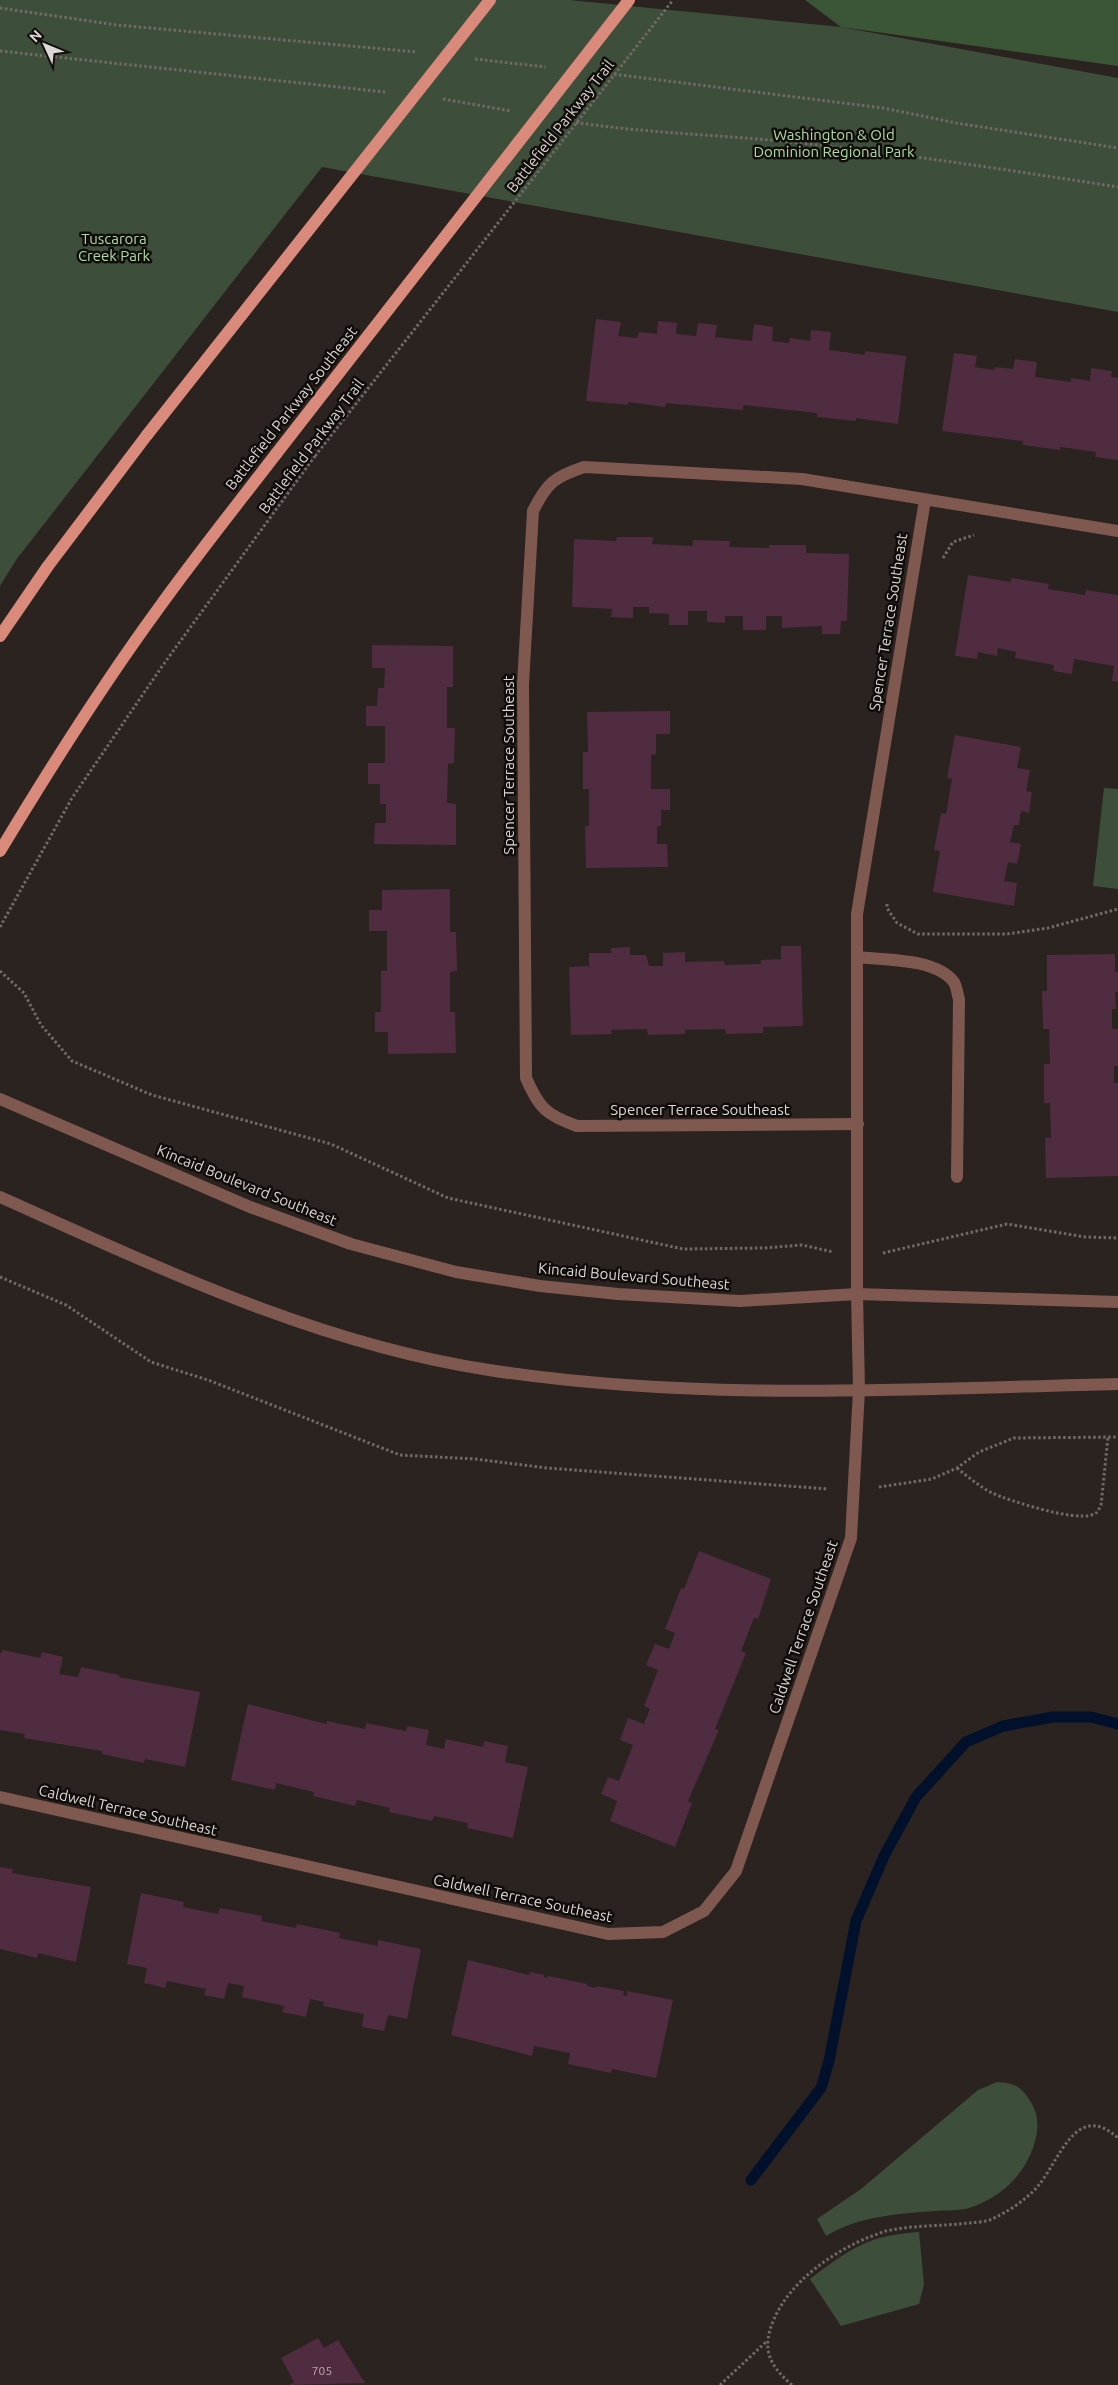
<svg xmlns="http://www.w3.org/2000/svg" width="1118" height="2385" font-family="Ubuntu,sans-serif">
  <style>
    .green { fill: #3d4f3b }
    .forest { fill: #3b5637 }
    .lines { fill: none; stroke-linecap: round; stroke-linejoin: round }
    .stream { stroke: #01112c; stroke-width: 11 }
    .building { fill: #4f2c3f }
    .path { stroke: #716a66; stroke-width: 3; stroke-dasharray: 2.5 2.5; stroke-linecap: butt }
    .minor { stroke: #7f5950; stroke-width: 12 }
    .major { stroke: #da8a7a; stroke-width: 12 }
    .path-bridge { stroke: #716a66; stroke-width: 3; stroke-dasharray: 2.5 2.5; stroke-linecap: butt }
    .major-bridge { stroke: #da8a7a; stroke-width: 12 }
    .labels { text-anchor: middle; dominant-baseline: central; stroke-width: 5; stroke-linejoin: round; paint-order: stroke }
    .number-label { font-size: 12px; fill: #baadb0 }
    .street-label { font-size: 15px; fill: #ddd8d5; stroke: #110d0b }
    .park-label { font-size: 15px; fill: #addda6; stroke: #110d0b }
  </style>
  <rect width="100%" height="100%" fill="#2b231f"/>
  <!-- green -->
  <g class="green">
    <path d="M0,0h569l272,27 277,51v234l-796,-145 -306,393 -16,26z"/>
    <path d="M1104,788l14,1v100l-25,-3z"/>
    <path d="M997,2082c19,1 25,5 35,22 8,14 6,30 1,44 -11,30 -34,50 -64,60 -10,3 -23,2 -34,3 -38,3 -76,5 -109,25l-9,-17 44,-30 117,-99z"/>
    <path d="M919,2232l5,52 -5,20 -78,22 -31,-47c23,-17 46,-36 74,-42 12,-3 24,-4 35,-5z"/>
  </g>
  <!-- forest -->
  <path class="forest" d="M805,0h313v66l-277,-39z"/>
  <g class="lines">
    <!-- stream -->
    <path class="stream" d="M751,2180l70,-92 8,-27 27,-140 28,-65 32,-59 50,-55 37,-16 50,-9h38l27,7"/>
  </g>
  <!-- building -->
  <g class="building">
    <path d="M596,319l25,3 -3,14 19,2 2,-6 18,2 1,-13 19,2 -1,11 20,2 2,-13 19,2 -2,12 37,4 2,-17 19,3 -1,14 17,2 1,-5 20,3 1,-11 20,2 -2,18 36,5v-4l41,5 -8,68 -42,-6v3l-39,-4v-4l-74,-8v5l-77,-7 -1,4 -37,-5v3l-42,-4z"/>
    <path d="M954,353l23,3 -2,11 19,3 1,-3 18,2 2,-10 22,3 -2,15 36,5v-4l19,3 1,-13 21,3 -1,6 7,1v82l-23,-3 1,-5 -36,-5v3l-37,-5v-4l-81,-10z"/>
    <path d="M617,537h36l-1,7 41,2v-6l37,1 -1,6 40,1v-3h37v8l43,1 -2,67h-6l-1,13h-18v-8l-40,2v-12h-16v14h-23v-14h-18v7l-18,-1v-11h-19v14h-19v-11l-20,-1v-6h-16v11l-22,-1 1,-8 -40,-2 2,-68 42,2z"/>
    <path d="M968,575l43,7v-4l38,6 -1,5 37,6 1,-5 32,5v87l-6,-1 2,-15 -40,-7 -2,15 -19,-3 1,-6 -39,-7 1,-6 -18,-4 -1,8 -19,-4 -1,7 -22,-3z"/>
    <path d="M372,645l81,1v41h-6v41h8l-1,35 -6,1 -1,39 9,1v41l-82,-1 1,-21h11v-19h-6v-20h-12v-21h17v-37h-19v-20h11l1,-18h6l1,-20h-13z"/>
    <path d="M670,711v23h-14v20l-5,1v34h19v21h-9v16h-4v18h10l1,23 -82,1 -1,-42h4v-37h-6v-37h5l-1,-40z"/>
    <path d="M955,735l66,12 -4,21 13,2 -4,21 6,1 -3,21 -8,-2 -2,14h-5l-4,17 11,2 -4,20 -9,-2 -4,19 13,2 -3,23 -81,-14 7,-41 -6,-1 7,-37 5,1 6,-35 -5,-1z"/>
    <path d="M450,889v43h6l1,39 -7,1v40h5l1,41 -68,1v-22h-13v-20h6v-41h6v-40h-18v-21h13v-20z"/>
    <path d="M781,946h20l2,80 -40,1v6l-37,1 -1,-5 -40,1v4l-37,1 -1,-6 -36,1 1,4 -41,1 -2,-68 20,-1v-13h22v-5l19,-1v8h16l3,11h14v-13l22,-1v10l39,-1 1,4 36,-1v-4l20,-1z"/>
    <path d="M1115,954v18h3v20h-3l1,17h-4v20h6v37h-4v17h4v93l-72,2 -1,-40h6l-1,-35h-6v-39h6l-1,-35h-6l-1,-38h5v-36z"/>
    <path d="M699,1551l72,28 -13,40 -4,-1 -13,33 5,2 -31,76 4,1 -31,71 4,2 -17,44 -65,-26 7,-20 -16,-7 7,-17 11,4 14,-36 -13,-5 8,-22 16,6 6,-15 -6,-3 14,-36 -12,-5 9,-21 14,5 6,-16 -10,-4 16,-41 3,1z"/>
    <path d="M3,1650l37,8 2,-6 21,5 -4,17 19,3 3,-10 38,8v2l81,15 -15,75 -40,-8 -1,4 -42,-9v-3l-78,-13 1,-4 -25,-4v-76z"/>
    <path d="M248,1704l78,20 1,-3 38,8 1,-6 40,8 1,-5 22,4 -3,15 18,4 2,-10 37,8 1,-6 24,5 -3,16 23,5 -15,71 -46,-10 1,-5 -34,-7 -2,5 -43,-9 1,-4 -33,-8 -2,6 -42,-10 1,-4 -38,-9 -1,7 -44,-10z"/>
    <path d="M0,1867l13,2 -1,4 79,14 -15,75 -38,-9 -1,5 -37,-9z"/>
    <path d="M141,1893l43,9 -1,5 35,7 2,-6 42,8 -1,5 35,7 1,-4 43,9 -1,5 39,8v-6l43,9 -14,70 -19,-4 -4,16 -22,-4 2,-13 -41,-8 1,-4 -14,-3 -4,18 -24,-5 2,-6 -42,-9 2,-11 -16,-3 -4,16 -20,-4 2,-6 -39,-8 -2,7 -21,-5 3,-15 -20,-4z"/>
    <path d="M468,1960l61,15 1,-3 14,3v2l3,1 1,-2 39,8v2l9,2 1,-2 27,5 -1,4 4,1v-5l46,9 -17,78 -44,-9 -1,4 -43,-9 2,-11 -36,-7 -2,10 -81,-21z"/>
    <path d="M318,2338l6,10 14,-8 27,43 -76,2 5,-3 -13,-24z"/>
  </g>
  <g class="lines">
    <!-- path -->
    <g class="path">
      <path d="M0,8l117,17 300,27"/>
      <path d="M0,51l385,41"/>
      <path d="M475,59l71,8"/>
      <path d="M604,73l279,35 73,15 162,25"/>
      <path d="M443,99l68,12"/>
      <path d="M566,121c68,11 135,13 203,19 117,11 233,29 349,47"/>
      <path d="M943,558l10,-16 21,-7"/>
      <path d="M887,904v4l10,15 21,11h89l41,-6 70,-19"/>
      <path d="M0,927l72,-129 91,-133 152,-209"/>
      <path d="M0,971l24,22 17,32 31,36 80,34 179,49 117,54 235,51 81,-1 38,-3 31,7"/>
      <path d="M883,1253l124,-29 78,13 33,1"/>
      <path d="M0,1277l66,28 85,57 57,18 192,75 75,4 72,9 281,21"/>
      <path d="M957,1468c11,9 22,18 35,25 18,8 81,28 99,22 6,-1 7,-4 10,-10l7,-68"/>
      <path d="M879,1487l53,-8 25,-11 22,-16 35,-14 104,-1"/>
      <path d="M720,2385l46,-43"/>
      <path d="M792,2385c-23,-20 -31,-36 -18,-66 17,-38 57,-66 95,-82 7,-2 14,-6 22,-7 26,-5 53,-4 79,-7 7,-1 16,-1 22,-4 17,-8 34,-19 46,-33 22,-26 38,-86 80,-48"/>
    </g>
    <!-- minor -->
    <g class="minor">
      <path d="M857,957c27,3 77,1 96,24 4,4 4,13 6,18l-2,178"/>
      <path d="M0,1099l250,108 101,37 105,28 84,14 78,8 122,7 117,-7 261,8"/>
      <path d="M858,1124l-281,2c-31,-11 -38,-18 -51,-48l-3,-394 10,-173c14,-28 21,-34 51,-44l218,12 316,52"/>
      <path d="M0,1197c157,70 317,147 489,173 208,32 420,19 629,14"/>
      <path d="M0,1797l608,137 55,-2 41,-21 32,-40 115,-333 8,-148 -2,-96v-380l68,-414"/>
    </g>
    <!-- major -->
    <g class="major">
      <path d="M0,636l48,-70 99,-131"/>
      <path d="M0,851c50,-83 101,-164 158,-242 38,-53 78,-103 118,-155"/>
    </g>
    <!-- path-bridge -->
    <path class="path-bridge" d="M315,456l358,-456"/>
    <!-- major-bridge -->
    <g class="major-bridge">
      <path d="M147,435l343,-435"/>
      <path d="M276,454l353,-454"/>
    </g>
  </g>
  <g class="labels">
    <!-- number labels -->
    <g class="number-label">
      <text x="322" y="2370">705</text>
    </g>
    <!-- street labels -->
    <g class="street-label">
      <text transform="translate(560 126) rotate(-52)">Battlefield Parkway Trail</text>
      <text transform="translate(291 408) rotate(-52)">Battlefield Parkway Southeast</text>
      <text transform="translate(311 446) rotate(-53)">Battlefield Parkway Trail</text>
      <text transform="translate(888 622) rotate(-81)">Spencer Terrace Southeast</text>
      <text transform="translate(508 765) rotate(-90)">Spencer Terrace Southeast</text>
      <text x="700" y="1109">Spencer Terrace Southeast</text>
      <text transform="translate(247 1185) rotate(22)">Kincaid Boulevard Southeast</text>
      <text transform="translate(634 1276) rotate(5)">Kincaid Boulevard Southeast</text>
      <text transform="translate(803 1627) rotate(-71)">Caldwell Terrace Southeast</text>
      <text transform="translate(128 1810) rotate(13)">Caldwell Terrace Southeast</text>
      <text transform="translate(523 1898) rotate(12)">Caldwell Terrace Southeast</text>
    </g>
    <!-- park labels -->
    <g class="park-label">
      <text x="834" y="134">Washington &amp; Old<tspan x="834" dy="17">Dominion Regional Park</tspan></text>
      <text x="114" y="238">Tuscarora<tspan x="114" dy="17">Creek Park</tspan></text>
    </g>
  </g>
  <!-- north arrow -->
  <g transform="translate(45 45) rotate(314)" stroke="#110d0b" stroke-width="4" paint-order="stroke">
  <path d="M0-4L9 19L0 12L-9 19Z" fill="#ddd8d5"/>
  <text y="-8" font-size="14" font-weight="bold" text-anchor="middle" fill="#ddd8d5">N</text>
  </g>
</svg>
